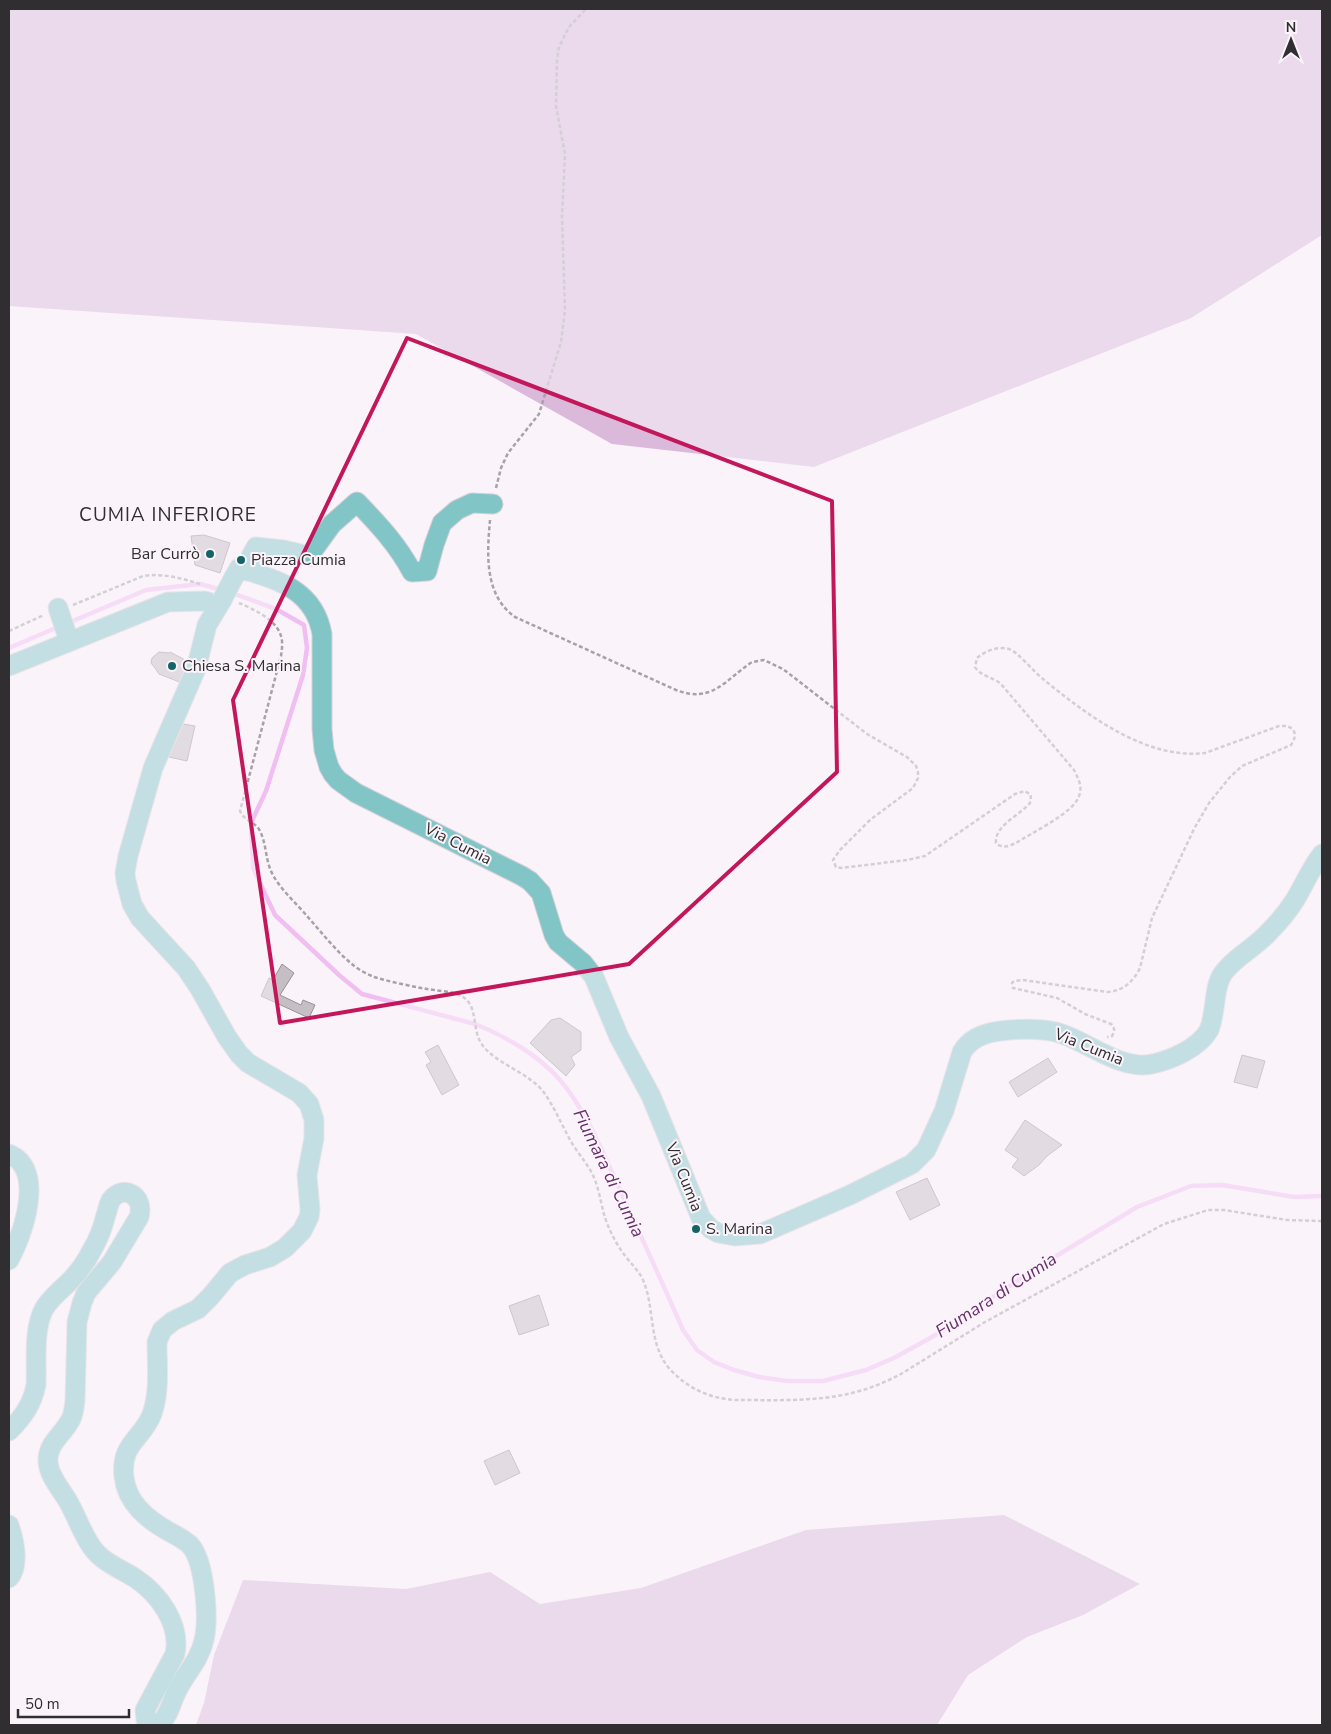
<svg xmlns="http://www.w3.org/2000/svg" width="1331" height="1734" font-family="'Nunito Sans',sans-serif">
  <style>
    .green { fill: #dab9db }
    .lines { fill: none; stroke-linecap: round; stroke-linejoin: round }
    .stream { stroke: #f1bef2; stroke-width: 4.5 }
    .building { fill: #c5bfc5; stroke: #989298 }
    .minor-casing { stroke: #d6d0d6; stroke-width: 21 }
    .path { stroke: #a7a2a7; stroke-width: 2.5; stroke-dasharray: 4 2.5; stroke-linecap: butt }
    .minor { stroke: #82c5c7; stroke-width: 19 }
    .minor-bridge-casing { stroke: #d6d0d6; stroke-width: 21; stroke-linecap: butt }
    .minor-bridge { stroke: #82c5c7; stroke-width: 19 }
    .marked { fill: none; stroke: #c2185b; stroke-width: 4; stroke-linejoin: round }
    .poi-dot { fill: #146467; stroke: #faf4fa; stroke-width: 2 }
    .labels { text-anchor: middle; dominant-baseline: central; stroke-width: 4; stroke-linejoin: round; paint-order: stroke }
    .poi-label { font-size: 16px; fill: #302e30; stroke: #faf4fa; text-anchor: start }
    .street-label { font-size: 16px; fill: #302e30; stroke: #faf4fa }
    .water-label { font-size: 18px; font-style: italic; fill: #692e6d; stroke: #faf4fa }
    .quarter-label { font-size: 19px; letter-spacing: 1px; fill: #302e30; stroke: #faf4fa }
  </style>
  <rect width="100%" height="100%" fill="#faf4fa"/>
  <!-- green -->
  <g class="green">
    <path d="M9,9h1313v226l-131,83 -377,149 -202,-23 -196,-110 -407,-28z"/>
    <path d="M1004,1515l136,69 -57,31 -56,22 -59,38 -31,50h-741l8,-22 10,-48 29,-75 163,9 84,-17 50,32 101,-16 165,-58z"/>
  </g>
  <g class="lines">
    <!-- stream -->
    <g class="stream">
      <path d="M232,593l44,16 28,16 3,23 -4,27 -37,116 -15,32 2,45 22,47 64,60 23,19 113,30c23,9 54,26 72,43 34,29 56,87 75,127 20,45 41,90 61,136l14,20 17,12 20,8 25,7 28,4h36l43,-11 30,-13 43,-24 96,-64 102,-62 54,-21 31,-1 72,12 28,-1"/>
      <path d="M68,623l78,-33 54,-6 22,6"/>
      <path d="M9,648l49,-21"/>
    </g>
  </g>
  <!-- building -->
  <g class="building">
    <path d="M204,535l26,8 -10,30 -25,-8 -4,-29z"/>
    <path d="M159,652l10,1 1,-1 21,11 -9,20 -23,-9 -4,-6 -4,-5 1,-5z"/>
    <path d="M177,723l18,3 -8,35 -18,-4z"/>
    <path d="M282,964l12,9 -14,22 21,10 2,-5 12,5 -6,13 -48,-22 8,-18 4,2z"/>
    <path d="M560,1018l21,14v18l-10,7 4,8 -9,11 -36,-33 21,-23z"/>
    <path d="M438,1045l21,40 -17,10 -16,-30 5,-3 -6,-10z"/>
    <path d="M1242,1055l23,6 -8,27 -23,-6z"/>
    <path d="M1048,1058l9,14 -39,25 -9,-15z"/>
    <path d="M1025,1120l37,25 -15,11 -8,9 -15,11 -12,-9 6,-8 -13,-9z"/>
    <path d="M927,1178l13,27 -30,15 -14,-28z"/>
    <path d="M539,1295l10,30 -30,10 -10,-29z"/>
    <path d="M509,1450l11,23 -25,12 -11,-24z"/>
  </g>
  <g class="lines">
    <!-- minor casing -->
    <g class="minor-casing">
      <g id="minor">
        <path d="M247,571l4,-15 5,-9 28,3 25,6 23,-32 25,-22c21,22 41,43 55,70l15,-1 7,-26 8,-22 15,-13 15,-7 21,1"/>
        <path d="M234,577l5,-9c38,12 75,21 83,66v95l2,21 5,17 4,7 5,6 18,13 166,83 8,5 11,12 13,42 4,7 25,21 11,14 25,60 32,59 50,122 10,11 7,4 17,3 25,-2 90,-39 62,-31 14,-14 18,-39 18,-59c8,-14 22,-19 38,-21 17,-2 39,-3 56,1 30,8 64,39 96,32 19,-4 47,-16 57,-34 3,-7 4,-15 5,-22 2,-12 2,-26 10,-36 12,-16 32,-25 45,-40 10,-10 19,-21 26,-32 9,-15 16,-32 27,-46"/>
        <path d="M58,608l11,33"/>
        <path d="M9,666l159,-64 37,-1 13,4"/>
        <path d="M9,1154c37,15 14,81 0,106"/>
        <path d="M9,1431c14,-14 23,-26 27,-46 1,-22 -3,-56 8,-76 6,-11 17,-19 26,-28 9,-9 16,-19 22,-31 6,-10 10,-20 13,-32 2,-5 3,-13 6,-18 12,-16 34,-5 28,17l-27,45 -26,31 -4,10 -5,19 -2,79c-1,6 -1,12 -4,18 -8,16 -24,24 -23,43 1,15 14,28 21,41 10,18 17,42 33,55 10,8 22,13 33,20 24,16 46,46 40,76l-30,56 1,10 4,3h10c9,-7 11,-20 16,-30 2,-5 6,-11 9,-16 8,-12 16,-23 19,-37 5,-21 1,-79 -14,-95 -6,-6 -15,-10 -22,-14 -21,-12 -41,-28 -44,-54 -4,-34 18,-37 28,-63 8,-23 5,-48 5,-72l5,-12 11,-9 25,-12 13,-13 19,-23 15,-8 25,-8 15,-9 17,-17 7,-14 1,-7 -3,-35 7,-37v-18l-5,-16 -10,-11 -51,-30 -9,-9 -12,-17 -27,-48 -14,-21 -46,-50 -8,-14 -6,-23 -1,-8 3,-17 25,-88 43,-99 11,-44 15,-25"/>
        <path d="M9,1525c5,14 11,41 0,53"/>
      </g>
    </g>
    <!-- path -->
    <g class="path">
      <path d="M496,488l5,-20 7,-15 31,-39 22,-72 4,-32 -3,-93 3,-63 -9,-48 1,-47 2,-12 10,-20 17,-18"/>
      <path d="M490,520c-3,34 -6,75 25,97l161,73c36,14 49,-10 76,-28l12,-2 19,9 84,65 40,23 9,9 2,6v6l-5,10 -43,32 -30,30 -7,10 3,7 5,1 66,-8 18,-4 90,-62 10,-3 6,4 -1,8c-10,12 -36,23 -34,40 6,6 13,3 20,0 15,-10 58,-30 63,-47 4,-9 -1,-18 -5,-26l-73,-86c-8,-7 -21,-8 -26,-17l2,-9c8,-7 20,-12 32,-9 9,3 25,23 34,30 44,36 103,81 162,74l74,-27h8l6,3c3,6 2,10 -2,16l-49,21 -12,11 -21,26 -15,26 -42,89 -12,50c-7,14 -17,23 -33,24l-84,-12 -9,1 -2,2 1,5 44,10 28,16 26,10c4,4 4,7 1,12l-5,1"/>
      <path d="M239,603c14,6 37,16 42,33 2,6 1,13 0,20l-41,155c4,10 16,11 20,20 7,14 5,30 13,44 8,15 23,28 34,41 15,17 29,35 46,49 6,5 14,9 21,12 17,5 36,9 53,12 11,2 27,2 36,8 15,9 9,32 18,46 13,21 49,29 64,51 11,16 18,34 28,51 8,12 17,22 22,35 6,16 7,33 14,48 5,12 13,25 22,35 4,5 9,10 12,17 12,27 5,62 25,87 18,21 42,32 69,33 37,0 78,2 115,-7 17,-4 34,-11 49,-19l84,-52 179,-98 44,-14h16l63,10 35,1"/>
      <path d="M73,605l70,-29c20,-3 38,2 57,8"/>
      <path d="M9,631l35,-16"/>
    </g>
    <!-- minor -->
    <use href="#minor" class="minor"/>
    <!-- minor-bridge casing -->
    <g class="minor-bridge-casing">
      <path id="minor-bridge" d="M222,600l12,-23"/>
    </g>
    <!-- minor-bridge -->
    <use href="#minor-bridge" class="minor-bridge"/>
  </g>
  <!-- marked area -->
  <path d="M0 0H1331V1734H0ZM407,338l425,163 5,271 -208,192 -349,59 -47,-323z" fill="#faf4fa" fill-opacity=".55" fill-rule="evenodd"/>
  <path class="marked" d="M407,338l425,163 5,271 -208,192 -349,59 -47,-323z"/>
  <!-- markers -->
  <g class="poi-dot">
    <circle cx="210" cy="554" r="5"/>
    <circle cx="241" cy="560" r="5"/>
    <circle cx="172" cy="666" r="5"/>
    <circle cx="696" cy="1229" r="5"/>
  </g>
  <g class="labels">
    <!-- poi labels -->
    <g class="poi-label">
      <text x="200" y="554" text-anchor="end">Bar Currò</text>
      <text x="251" y="560">Piazza Cumia</text>
      <text x="182" y="666">Chiesa S. Marina</text>
      <text x="706" y="1229">S. Marina</text>
    </g>
    <!-- street labels -->
    <g class="street-label">
      <text transform="translate(458 844) rotate(27)">Via Cumia</text>
      <text transform="translate(1089 1047) rotate(22)">Via Cumia</text>
      <text transform="translate(684 1177) rotate(68)">Via Cumia</text>
    </g>
    <!-- water labels -->
    <g class="water-label">
      <text transform="translate(609 1173) rotate(64)">Fiumara di Cumia</text>
      <text transform="translate(996 1295) rotate(-33)">Fiumara di Cumia</text>
    </g>
    <!-- quarter labels -->
    <g class="quarter-label">
      <text x="168" y="515">CUMIA INFERIORE</text>
    </g>
  </g>
  <!-- border -->
  <rect width="1331" height="1734" fill="none" stroke="#302e30" stroke-width="20"/>
  <!-- north arrow -->
  <g transform="translate(1291 40)" stroke="#faf4fa" stroke-width="4" paint-order="stroke">
  <path d="M0-4L9 19L0 12L-9 19Z" fill="#302e30"/>
  <text y="-8" font-size="14" font-weight="bold" text-anchor="middle" fill="#302e30">N</text>
  </g>
  <!-- scale -->
  <path d="M18 1709v8h111v-8" fill="none" stroke="#302e30" stroke-width="2.5"/>
  <text x="25" y="1709" font-size="15" fill="#302e30" stroke="#faf4fa" stroke-width="4" paint-order="stroke">50 m</text>
</svg>
